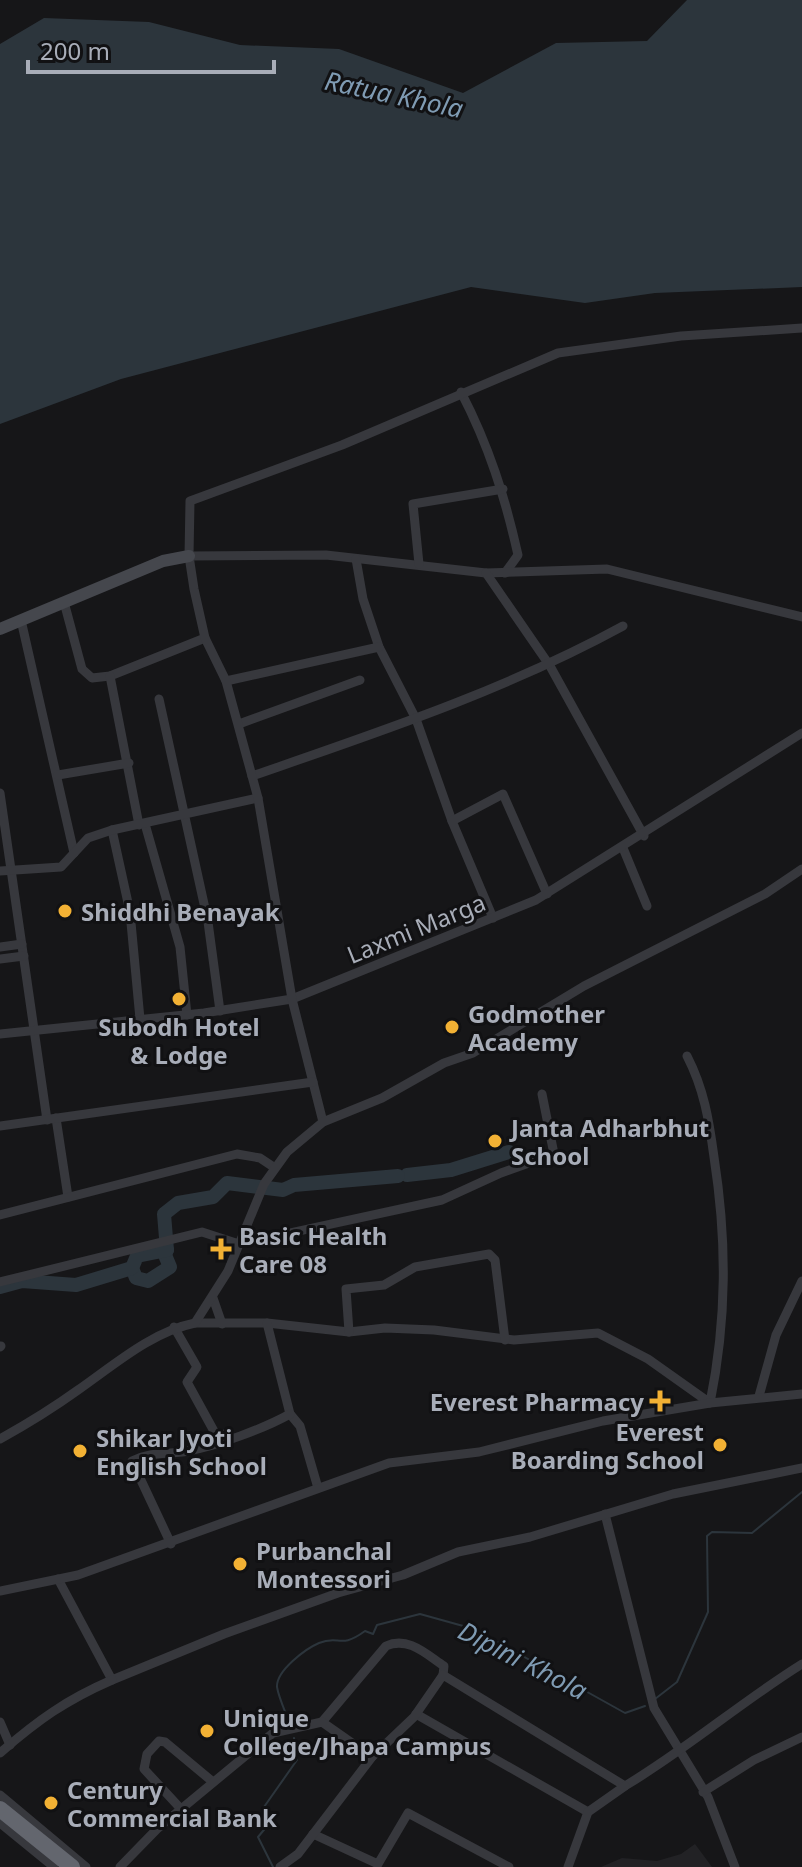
<svg xmlns="http://www.w3.org/2000/svg" width="802" height="1867" font-family="'Noto Sans',sans-serif">
  <style>
    .built { fill: #222225 }
    .water { fill: #2c353c }
    .lines { fill: none; stroke-linecap: round; stroke-linejoin: round }
    .stream { stroke: #2c353c; stroke-width: 2 }
    .river { stroke: #2c353c; stroke-width: 14 }
    .street { stroke: #37383d; stroke-width: 9 }
    .secondary { stroke: #45474d; stroke-width: 12 }
    .highway { stroke: #63666e; stroke-width: 16 }
    .poi-dot { fill: #f2b134; stroke: #111113; stroke-width: 3 }
    .labels { text-anchor: middle; dominant-baseline: central; stroke-width: 6; stroke-linejoin: round; paint-order: stroke }
    .poi-label { font-size: 24px; font-weight: bold; fill: #a8adb8; stroke: #111113; text-anchor: start }
    .street-label { font-size: 24px; fill: #a8adb8; stroke: #111113 }
    .water-label { font-size: 26px; font-style: italic; fill: #7f9bb3; stroke: #111113 }
  </style>
  <rect width="100%" height="100%" fill="#161618"/>
  <!-- built -->
  <path class="built" d="M695,1844l17,23h-111l21,-9 35,3 24,-7z"/>
  <!-- water -->
  <path class="water" d="M687,0h115v287l-147,6 -70,10 -114,-16 -350,92 -121,45v-380l44,-26 105,4 91,23 99,4 124,44 93,-50 91,-2z"/>
  <g class="lines">
    <!-- stream -->
    <g class="stream">
      <path d="M655,1699l22,-17 31,-70 -1,-76 5,-4 40,1 50,-41"/>
      <path d="M290,1724c-4,-11 -11,-25 -13,-37 -1,-16 28,-38 42,-44 21,-9 20,7 46,-12l8,3 4,-9 43,-11 54,15 151,84 20,-7"/>
      <path d="M273,1867l-15,-30 15,-18 -9,-12 33,-47 -3,-22"/>
    </g>
    <!-- river -->
    <g class="river">
      <path d="M407,1175l44,-5 58,-18"/>
      <path d="M132,1268l4,10 12,3 22,-14 -5,-12 2,-5"/>
      <path d="M0,1287l22,-6 54,4 56,-17 5,-12 30,-6 -3,-36 14,-11 35,-6 14,-14 56,7 11,-5 104,-9"/>
    </g>
    <!-- street -->
    <g class="street">
      <path d="M461,392c28,54 44,105 57,163l-13,18"/>
      <path d="M189,556l137,-1 160,18 121,-4 195,48"/>
      <path d="M356,559l7,40 16,48 37,72 36,102"/>
      <path d="M419,564l-6,-60 90,-15"/>
      <path d="M486,573l64,93 94,170"/>
      <path d="M64,602l18,67 10,9 18,-2 95,-38"/>
      <path d="M21,620l53,233"/>
      <path d="M110,676l29,149"/>
      <path d="M226,681l153,-34"/>
      <path d="M159,699l49,223 12,89"/>
      <path d="M239,724l121,-44"/>
      <path d="M58,775l71,-12"/>
      <path d="M252,776c127,-44 254,-86 371,-150"/>
      <path d="M0,793l47,327"/>
      <path d="M145,824l35,123 7,68"/>
      <path d="M112,830l18,82 10,107"/>
      <path d="M623,848l24,58"/>
      <path d="M0,871l61,-4 27,-29 24,-8 146,-32"/>
      <path d="M493,918l-41,-97 51,-27 44,100"/>
      <path d="M0,947l22,-3"/>
      <path d="M0,959l24,-3"/>
      <path d="M0,1034l204,-21 88,-14 244,-99 266,-167"/>
      <path d="M56,1118l12,79"/>
      <path d="M323,1122l-31,-123 -34,-201 -32,-117 -21,-43 -11,-49 -5,-33 1,-55 152,-56 216,-92 123,-17 121,-8"/>
      <path d="M0,1126l313,-44"/>
      <path d="M0,1215l237,-61 23,4 15,10"/>
      <path d="M0,1282l202,-50 37,12 203,-44 59,-27 53,-19 -12,-60"/>
      <path d="M213,1298l9,26"/>
      <path d="M195,1323h72l82,9 36,-4 49,2 80,10 84,-7 50,26 62,44c17,-84 17,-162 4,-246 -5,-37 -10,-68 -27,-101"/>
      <path d="M267,1323l23,91 10,12 18,62"/>
      <path d="M174,1327l23,40 -10,15 28,51 14,2"/>
      <path d="M349,1332l-3,-43 38,-4 31,-18 74,-13 6,6 10,80"/>
      <path d="M0,1347l1,-1"/>
      <path d="M759,1396l17,-61 26,-54"/>
      <path d="M0,1439c27,-15 53,-31 78,-49 36,-25 73,-58 117,-67l33,-52 36,-87 23,-32 36,-30 59,-24 62,-35 29,-10 111,-67 181,-92 37,-25"/>
      <path d="M605,1514l49,194 54,89 27,70"/>
      <path d="M171,1544l-39,-83c20,-10 36,-6 56,-10 29,-5 77,-23 102,-37"/>
      <path d="M58,1579l54,101 112,-46 114,-41 65,-18 55,-23 72,-15 143,-43 129,-26"/>
      <path d="M0,1591l78,-16 311,-112 90,-11 124,-31 107,-18 92,-9"/>
      <path d="M416,1714l172,98"/>
      <path d="M0,1722l10,23"/>
      <path d="M322,1722l64,-76c22,-10 40,8 58,20l-1,9"/>
      <path d="M0,1753c38,-33 66,-53 112,-73"/>
      <path d="M703,1792l51,-32 48,-23"/>
      <path d="M0,1795l86,72"/>
      <path d="M181,1809l-37,-40 3,-15 12,-13 6,1 48,40"/>
      <path d="M0,1823l54,44"/>
      <path d="M313,1834l65,30 30,-51 101,54"/>
      <path d="M120,1867l37,-38 116,-96 49,-11 50,35"/>
      <path d="M280,1867l18,-13 74,-97 42,-40 29,-42 182,111c62,-37 116,-84 177,-122"/>
      <path d="M568,1867l20,-55 37,-26"/>
    </g>
    <!-- secondary -->
    <path class="secondary" d="M0,629l163,-68 26,-5"/>
    <!-- highway -->
    <path class="highway" d="M0,1809l72,58"/>
  </g>
  <!-- markers -->
  <g class="poi-dot">
    <circle cx="65" cy="911" r="8"/>
    <circle cx="179" cy="999" r="8"/>
    <circle cx="452" cy="1027" r="8"/>
    <circle cx="495" cy="1141" r="8"/>
    <path d="M217 1237h8v8h8v8h-8v8h-8v-8h-8v-8h8z"/>
    <path d="M656 1389h8v8h8v8h-8v8h-8v-8h-8v-8h8z"/>
    <circle cx="720" cy="1445" r="8"/>
    <circle cx="80" cy="1451" r="8"/>
    <circle cx="240" cy="1564" r="8"/>
    <circle cx="207" cy="1731" r="8"/>
    <circle cx="51" cy="1803" r="8"/>
  </g>
  <g class="labels">
    <!-- poi labels -->
    <g class="poi-label">
      <text x="81" y="911">Shiddhi Benayak</text>
      <text x="468" y="1013">Godmother<tspan x="468" dy="28">Academy</tspan></text>
      <text x="179" y="1026" text-anchor="middle">Subodh Hotel<tspan x="179" dy="28">&amp; Lodge</tspan></text>
      <text x="511" y="1127">Janta Adharbhut<tspan x="511" dy="28">School</tspan></text>
      <text x="239" y="1235">Basic Health<tspan x="239" dy="28">Care 08</tspan></text>
      <text x="644" y="1401" text-anchor="end">Everest Pharmacy</text>
      <text x="704" y="1431" text-anchor="end">Everest<tspan x="704" dy="28">Boarding School</tspan></text>
      <text x="96" y="1437">Shikar Jyoti<tspan x="96" dy="28">English School</tspan></text>
      <text x="256" y="1550">Purbanchal<tspan x="256" dy="28">Montessori</tspan></text>
      <text x="223" y="1717">Unique<tspan x="223" dy="28">College/Jhapa Campus</tspan></text>
      <text x="67" y="1789">Century<tspan x="67" dy="28">Commercial Bank</tspan></text>
    </g>
    <!-- street labels -->
    <g class="street-label">
      <text transform="translate(416 928) rotate(-22)">Laxmi Marga</text>
    </g>
    <!-- water labels -->
    <g class="water-label">
      <text transform="translate(394 94) rotate(12)">Ratua Khola</text>
      <text transform="translate(523 1660) rotate(27)">Dipini Khola</text>
    </g>
  </g>
  <!-- scale -->
  <path d="M28 60v12h246v-12" fill="none" stroke="#a8adb8" stroke-width="4"/>
  <text x="40" y="60" font-size="24" fill="#a8adb8" stroke="#111113" stroke-width="6" paint-order="stroke">200 m</text>
</svg>
